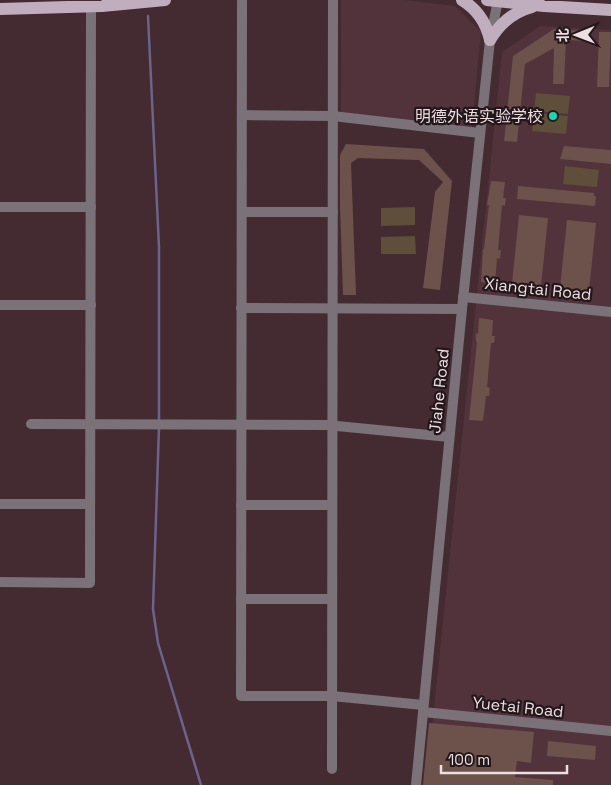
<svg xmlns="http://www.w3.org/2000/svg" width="611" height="785" font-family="'Space Grotesk','Noto Sans SC',sans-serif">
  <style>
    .built { fill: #52323b }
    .green { fill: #5f4e39 }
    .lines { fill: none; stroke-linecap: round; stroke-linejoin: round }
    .stream { stroke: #6c648a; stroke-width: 2.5 }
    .building { fill: #6c524a }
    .minor { stroke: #7a7179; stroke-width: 10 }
    .major { stroke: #c0aebf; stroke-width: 12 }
    .poi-dot { fill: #1ed5b1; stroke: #22171a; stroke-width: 2 }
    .labels { text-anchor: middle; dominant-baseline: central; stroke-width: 4.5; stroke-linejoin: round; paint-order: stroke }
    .poi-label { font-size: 16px; fill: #eedde1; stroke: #22171a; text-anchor: end }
    .street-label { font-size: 16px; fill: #eedde1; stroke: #22171a }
  </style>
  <rect width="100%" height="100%" fill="#432b31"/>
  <!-- built -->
  <g class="built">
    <path d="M341,0h64l50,6 26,26 -9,95 -131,-15z"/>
    <path d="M540,26l71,4v755h-185l76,-733z"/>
  </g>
  <!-- green -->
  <g class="green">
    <path d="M536,93l34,3 -2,18 -34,-3z"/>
    <path d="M534,113l34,3 -2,18 -34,-3z"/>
    <path d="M565,166l34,4 -2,17 -34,-3z"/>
    <path d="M415,207v18l-34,1v-18z"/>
    <path d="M415,236l1,18h-35v-17z"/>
  </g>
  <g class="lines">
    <!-- stream -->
    <g class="stream">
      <path d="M148,16l11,231v175"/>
      <path d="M159,427l-6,182 5,34 43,142"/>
    </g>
  </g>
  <!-- building -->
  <g class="building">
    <path d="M554,29l32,2 -1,10 -19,-1 -2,44h-11l1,-36 -29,16 -8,78 -13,-1 9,-85z"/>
    <path d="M599,32h12l-2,55h-12z"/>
    <path d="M346,144l78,5 28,32 -12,109 -17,-2 12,-96 8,-10 -24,-22 -61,-2 -7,5 5,132h-13l-3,-89v-51z"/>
    <path d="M564,146l47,4v14l-51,-5z"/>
    <path d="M491,181l14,1 -2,16h3l-1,8 -3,-1 -4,45h3l-1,9 -3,-1 -2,25 -14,-1 2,-33h1l5,-44h-2z"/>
    <path d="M518,186l76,7v3h2l-1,10 -78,-7z"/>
    <path d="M519,215l29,3 -7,68 -29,-3z"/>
    <path d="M567,220l29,3 -7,68 -29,-3z"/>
    <path d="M479,318l14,2 -1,16h3l-1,7h-3l-4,44 3,1 -1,8h-3l-3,25 -14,-1 8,-78h-1v-9l2,1z"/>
    <path d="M429,723l105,9 -3,31 -14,-2 -2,16 38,3v5h-130z"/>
    <path d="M548,741l48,5 -1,14 -48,-4z"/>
  </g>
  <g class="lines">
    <!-- minor -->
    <g class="minor">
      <path d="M242,0l-1,696h91l91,9"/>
      <path d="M242,115l91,1 147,17"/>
      <path d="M0,207h91"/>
      <path d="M242,212h91"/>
      <path d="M463,297l148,15"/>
      <path d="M0,305h91"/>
      <path d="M241,308l221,1"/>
      <path d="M31,424l296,1 122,12"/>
      <path d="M0,504h90"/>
      <path d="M241,505h91"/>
      <path d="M0,582l90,1 1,-576"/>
      <path d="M241,599h91"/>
      <path d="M423,712l188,19"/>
      <path d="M332,769l1,-769"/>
      <path d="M416,785l46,-476 28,-269 8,-40"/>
    </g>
    <!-- major -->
    <g class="major">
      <path d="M462,0c15,9 24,22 28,40"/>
      <path d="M487,0l57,6 67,4"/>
      <path d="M0,9l102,-3 63,-6"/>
      <path d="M490,40c10,-17 23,-28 42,-33"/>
    </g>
  </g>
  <!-- markers -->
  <circle class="poi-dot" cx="553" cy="116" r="5"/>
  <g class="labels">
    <!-- poi labels -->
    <g class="poi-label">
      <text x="543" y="116">明德外语实验学校</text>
    </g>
    <!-- street labels -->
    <g class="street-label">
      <text transform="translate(538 289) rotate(6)">Xiangtai Road</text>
      <text transform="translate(439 391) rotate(-84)">Jiahe Road</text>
      <text transform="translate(518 707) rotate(6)">Yuetai Road</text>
    </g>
  </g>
  <!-- north arrow -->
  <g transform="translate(576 35) rotate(269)" stroke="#22171a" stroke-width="4" paint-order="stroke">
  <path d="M0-4L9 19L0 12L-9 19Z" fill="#eedde1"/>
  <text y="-8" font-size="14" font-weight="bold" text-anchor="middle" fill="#eedde1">北</text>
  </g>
  <!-- scale -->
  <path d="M441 765v8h126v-8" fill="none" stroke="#eedde1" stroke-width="2.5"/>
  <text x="448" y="765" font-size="15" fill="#eedde1" stroke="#22171a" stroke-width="4" paint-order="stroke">100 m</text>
</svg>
